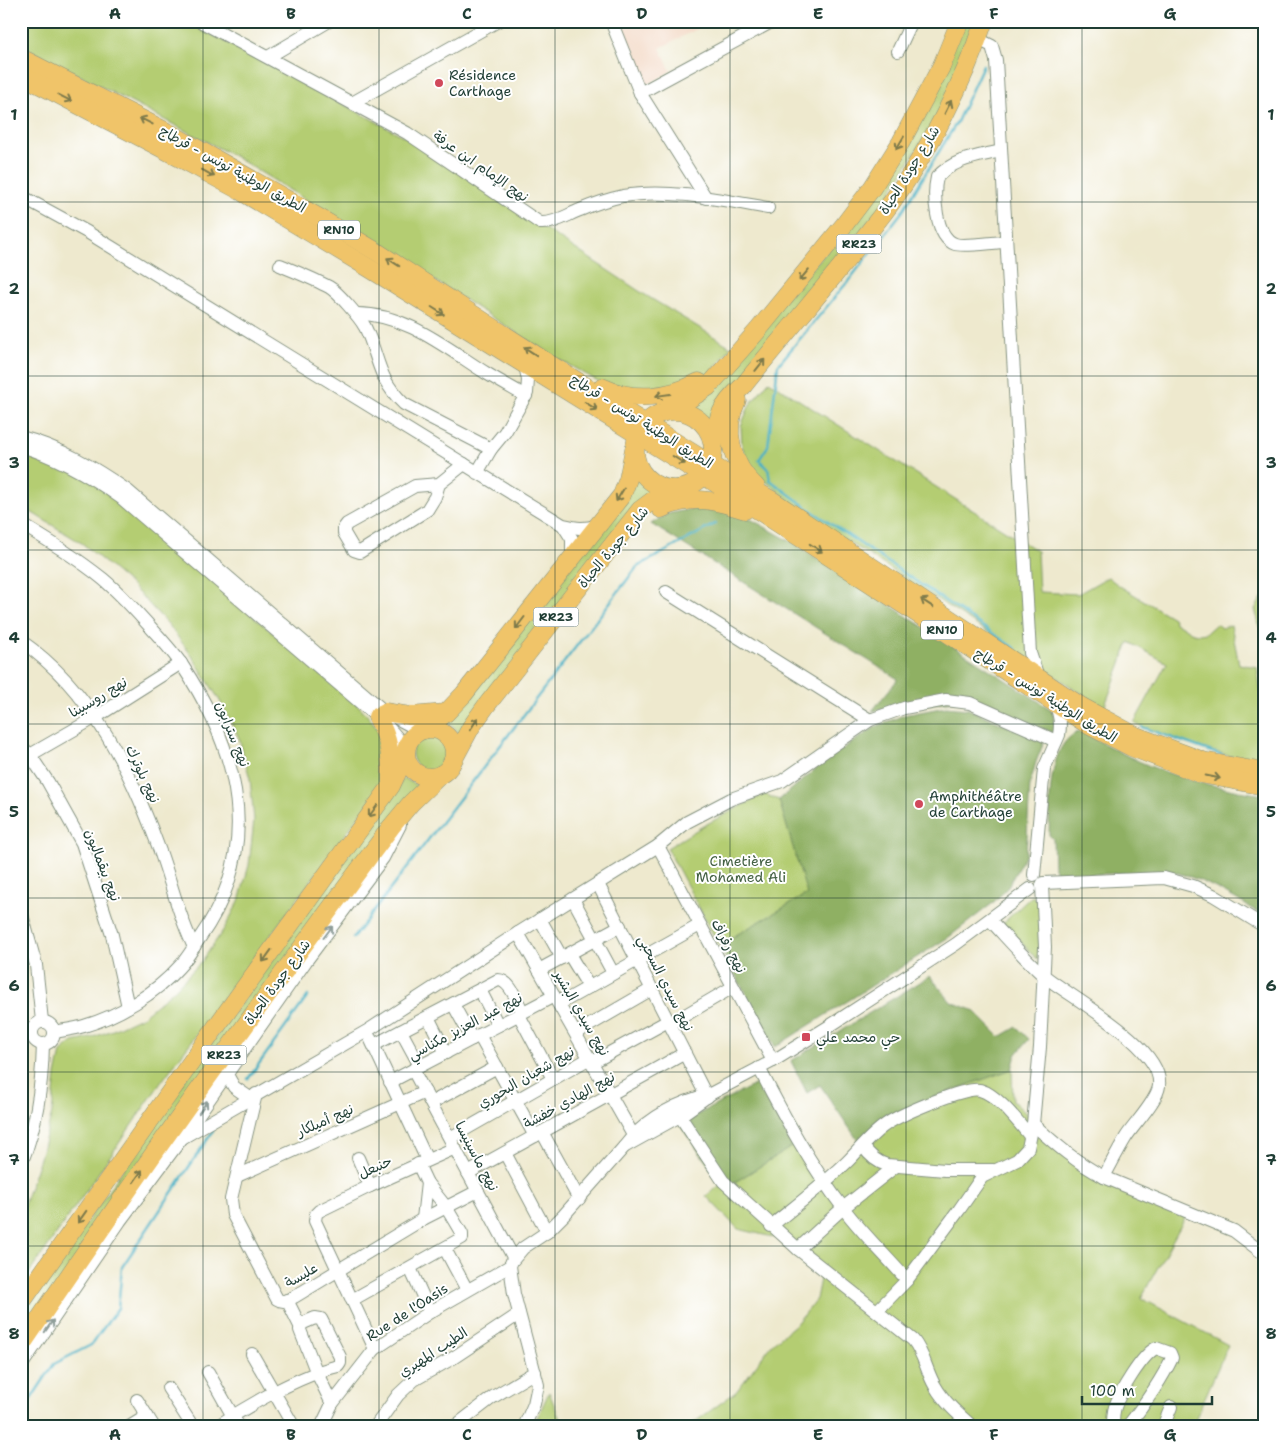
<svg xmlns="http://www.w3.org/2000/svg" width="1285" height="1448" font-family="'Shantell Sans','Playpen Sans Arabic',sans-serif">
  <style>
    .built { fill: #f2d4be }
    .green { fill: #b4cd72; stroke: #6a8553 }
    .forest { fill: #8fb064; stroke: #57764c }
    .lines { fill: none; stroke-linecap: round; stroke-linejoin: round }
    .stream { stroke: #45b0c4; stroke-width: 2.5 }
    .minor-casing { stroke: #869381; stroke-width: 14 }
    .highway-casing { stroke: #869381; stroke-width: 19 }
    .minor { stroke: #fff; stroke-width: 12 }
    .highway { stroke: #f0c469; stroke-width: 18 }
    .oneway { stroke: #7d7a4c }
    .oneway2 { stroke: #8f9e9a }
    .grid { fill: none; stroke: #1f3d34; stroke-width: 1; stroke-opacity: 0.55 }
    .poi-dot { fill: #d1495b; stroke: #fff; stroke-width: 2 }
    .labels { text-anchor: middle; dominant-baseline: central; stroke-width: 4; stroke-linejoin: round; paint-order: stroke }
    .shield { fill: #fff; stroke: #627771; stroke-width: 1 }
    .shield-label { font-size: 12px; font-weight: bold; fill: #1f3d34 }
    .poi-label { font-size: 14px; fill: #1f3d34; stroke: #fff; text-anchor: start }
    .street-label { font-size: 14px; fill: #1f3d34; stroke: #fff }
    .park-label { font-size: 14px; fill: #446144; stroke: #fff }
    .neatline { fill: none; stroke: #1f3d34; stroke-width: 2 }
    .grid-label { font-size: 16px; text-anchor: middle; font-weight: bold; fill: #1f3d34 }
  </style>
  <rect width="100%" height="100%" fill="#fff"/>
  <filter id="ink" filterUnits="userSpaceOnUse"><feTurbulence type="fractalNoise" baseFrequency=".02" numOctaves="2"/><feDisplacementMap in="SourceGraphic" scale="10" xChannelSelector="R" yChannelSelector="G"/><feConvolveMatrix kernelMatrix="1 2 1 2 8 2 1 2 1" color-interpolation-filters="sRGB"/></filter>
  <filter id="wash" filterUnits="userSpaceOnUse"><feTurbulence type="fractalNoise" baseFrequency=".0096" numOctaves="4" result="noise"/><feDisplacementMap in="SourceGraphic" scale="20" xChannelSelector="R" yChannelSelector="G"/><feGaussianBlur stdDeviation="1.12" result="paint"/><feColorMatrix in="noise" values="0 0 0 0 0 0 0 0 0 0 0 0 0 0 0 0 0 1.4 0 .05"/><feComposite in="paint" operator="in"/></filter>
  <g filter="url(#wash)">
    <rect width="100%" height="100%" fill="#eee9ce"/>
    <!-- built -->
    <path class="built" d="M620,21h93l-53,27 11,23 -26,15z"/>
    <!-- green -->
    <g class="green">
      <path d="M21,21h165l223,118 233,154 89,54 -20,26 -27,15 -72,1 -61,-34 -172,-110 -143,-88 -215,-112z"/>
      <path d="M965,21h14l-36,85 -56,92 -178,224 -21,-15 160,-179z"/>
      <path d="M769,381l268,170 2,41 39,2 30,-17 10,8 55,33 2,5c13,4 14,14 31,10l10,-9 5,4 10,-3 8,39 18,3 4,26 3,2v68c-45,-7 -88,-23 -130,-40l33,-60 -38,-21 -25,66 -298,-194 -47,-38 -9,-11 -8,-19 -1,-20 9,-22z"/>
      <path d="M21,448l68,29 270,229 17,20 8,23 1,32 -223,300 -141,204v-72l19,-55 12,-45 4,-38 5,-23 12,-10 18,-4 22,-8 30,-14 31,-26 28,-29 22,-32 15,-28 10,-36 5,-45 -4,-41 -11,-41 -19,-37 -28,-45 -24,-32 -39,-41 -46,-39 -62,-38z"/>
      <path d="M636,476l10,10 12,7 -198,242 -6,-8 -9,-5z"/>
      <path d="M1264,595v51l-9,-37z"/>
      <circle cx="430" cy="753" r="18"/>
      <path d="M404,778l17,10 -400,554v-24l156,-227z"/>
      <path d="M764,794l15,6 28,94 -88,51 -52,-97 36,-22z"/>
      <path d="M1032,896l7,5 4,56 -6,2 -34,-36z"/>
      <path d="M1012,1069l1,32 45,43 20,15 108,57 -45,82 87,47 -36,82h-504l48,-35 36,-48 23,-19 21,-26 5,-25 -44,-36 -39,-9 -32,-33 16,-12 13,-2 61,-38 27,36 97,-78z"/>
      <path d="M549,1392l14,35h-30z"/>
    </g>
    <!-- forest -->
    <g class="forest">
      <path d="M700,507l43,8 49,27 260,168 4,17 -3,6 -82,-34 -99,12 26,-32 -247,-155 16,-10z"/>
      <path d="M946,707l22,2 76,33 -8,20 -6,22 -4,70 -19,34 -14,15 -44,34 -174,110 -56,-102 88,-51 -28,-94 46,-39 50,-34 29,-12z"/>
      <path d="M1081,731c25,14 52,29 79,39 33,12 69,20 104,25v121c-30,-18 -60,-38 -95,-45l-111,5 -4,-8 -1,-29 -4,-4c1,-29 -3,-94 32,-104z"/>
      <path d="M930,976l21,26 22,8 27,27 17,-10 12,12 -13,16 -4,14 -92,33 -59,43 -41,-60 -13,8 -16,-32z"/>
      <path d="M764,1080l32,64 -61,38 -13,2 -43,-60z"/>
    </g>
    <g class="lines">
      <!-- stream -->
      <g class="stream">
        <path d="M983,65l-26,57 -55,90 -52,67 -72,86 -10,81 -9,14 9,8 2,12 39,29 207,140"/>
        <path d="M1142,727l81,29"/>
        <path d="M353,938l284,-371 78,-43"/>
        <path d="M248,1079l60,-83"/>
        <path d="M21,1414l33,-50 37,-19 27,-37 4,-41 91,-136"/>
      </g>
    </g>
  </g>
  <g filter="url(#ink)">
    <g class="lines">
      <!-- minor casing -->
      <g class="minor-casing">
        <g id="minor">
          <path d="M200,21l207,112 133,90c14,1 27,-8 40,-13 14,-6 29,-11 43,-14 45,-8 100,4 145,12"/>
          <path d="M611,21l29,72 66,105"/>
          <path d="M978,39l14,7 4,14 34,593 8,24"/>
          <path d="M898,51l14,-30"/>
          <path d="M268,57l61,-36"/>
          <path d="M640,93l133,-72"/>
          <path d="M352,103l146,-82"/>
          <path d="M1001,151c-25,6 -45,7 -64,26 -4,17 -2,60 18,67 9,3 40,-2 51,-2"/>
          <path d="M21,196l66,36 476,293c13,3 21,5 34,0"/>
          <path d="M280,265c16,7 34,14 49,22 9,5 31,31 36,40 15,31 11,50 39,77l87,45"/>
          <path d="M356,314c49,-1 90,34 130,59 13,8 26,15 40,23"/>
          <path d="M21,437c39,10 74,31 107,54l257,221 36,19"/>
          <path d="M21,446c37,11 68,29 99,51l257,220 11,10 19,22"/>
          <path d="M477,473l14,-24 14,-17 22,-39 1,-13 -3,-15"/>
          <path d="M439,484l-4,13 -8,13 -67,42 -6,-2 -10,-17v-5l3,-4 68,-38 24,-2 25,-20"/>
          <path d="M21,524c28,17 56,34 82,55 18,15 34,33 50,51 10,11 21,23 29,35 58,88 82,183 17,274 -6,9 -12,20 -20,28 -24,27 -61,49 -95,59 -10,3 -20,4 -30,6"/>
          <path d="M563,525l9,14v17"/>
          <path d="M666,592l204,128"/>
          <path d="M21,641c72,50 111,132 140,213 11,31 18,63 33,93"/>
          <path d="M21,746l9,9 18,27 34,61 30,92 16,72"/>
          <path d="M30,755l66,-38 85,-54"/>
          <path d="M658,846l115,215"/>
          <path d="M1034,875l10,-106 15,-34c2,-12 1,-20 -4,-31"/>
          <path d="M1043,883l121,-5 29,8 20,9 51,31"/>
          <path d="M598,884l109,213"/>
          <path d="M573,899l40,74"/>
          <path d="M21,911l15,54 6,56"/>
          <path d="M540,919l22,39"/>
          <path d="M990,920c17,18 34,38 53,55 27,22 121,72 116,111 -2,15 -24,37 -33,51 -8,13 -15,27 -22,40"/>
          <path d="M518,933l115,202"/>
          <path d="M569,954l20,33"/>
          <path d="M539,970l81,-44"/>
          <path d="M480,990l18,35"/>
          <path d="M453,1004l19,35"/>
          <path d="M559,1004l141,-79"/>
          <path d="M519,1015l34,64"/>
          <path d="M428,1017l18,36"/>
          <circle cx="43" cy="1033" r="11"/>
          <path d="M670,1024l63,-37"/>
          <path d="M401,1031l19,35"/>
          <path d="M576,1033l76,-44"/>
          <path d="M479,1035l56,101"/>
          <path d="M370,1038l57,122"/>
          <path d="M374,1045l124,-65c13,0 19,23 25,32"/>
          <path d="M593,1062l75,-41"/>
          <path d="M759,1068c25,48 51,97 85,141 19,25 42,47 63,71l-30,31"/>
          <path d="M413,1070l100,187"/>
          <path d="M226,1073l8,14 16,11"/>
          <path d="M390,1082l164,-86"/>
          <path d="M256,1094l-25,105 2,16 44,84c6,4 11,1 17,-2l129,-78 55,-28"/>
          <path d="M431,1103l66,-36"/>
          <path d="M680,1116l43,65 75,68 115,91c11,13 13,31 22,46 9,16 24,29 38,41"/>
          <path d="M1033,1124c22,20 44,39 71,53l130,54 30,23"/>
          <path d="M542,1132l37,67"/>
          <path d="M182,1138l185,-107 151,-98 140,-87 29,-24 44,-23 51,-18 88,-61 34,-12 42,-8 24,3 86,38"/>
          <path d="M450,1138l140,-80"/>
          <path d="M863,1146c6,9 13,16 24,19l58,5h48"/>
          <path d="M624,1147l56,-31 32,-23 61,-32 55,-34 128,-83 74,-55"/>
          <path d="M505,1153l42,79"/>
          <path d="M358,1158l12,28"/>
          <path d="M21,1164c16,-39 21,-78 22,-120"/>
          <path d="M468,1173l217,-120"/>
          <path d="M237,1176l188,-84"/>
          <path d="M423,1219l4,-36"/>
          <path d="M771,1226c26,-21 52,-41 76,-64 13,-13 25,-29 41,-39 14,-9 78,-37 92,-33 18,5 38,32 50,46"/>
          <path d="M445,1249l22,41"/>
          <path d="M798,1249l45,-41 53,-42"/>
          <path d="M410,1268l20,44"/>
          <path d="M907,1280l52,-70 23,-33 35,-17 11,-12 5,-24 7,-77 5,-100 -3,-62"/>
          <path d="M287,1300l13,26"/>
          <path d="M352,1300l110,-62v-4l-16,-27 -19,-24 -9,-19"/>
          <path d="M375,1349l-60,-128 1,-7 3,-3 51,-25 85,-38"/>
          <path d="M252,1354l42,73"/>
          <path d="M21,1366l99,-145 62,-83 124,-177 77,-103 17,-33"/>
          <path d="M208,1372l31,55"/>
          <path d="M168,1388l25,39"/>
          <path d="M137,1400l17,27"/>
          <path d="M129,1427l18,-11"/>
          <path d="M216,1427c34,-23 83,-51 122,-61l2,-3v-6l-19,-38 -6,-1 -14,6 -1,6 16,41 16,33"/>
          <path d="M321,1427l11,-23 43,-55 55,-37 80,-46"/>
          <path d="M375,1427l23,-32 16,-15 39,-22 66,-44"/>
          <path d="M454,1427l39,-30 42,-25"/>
          <path d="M524,1427l10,-23 4,-19 -24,-91 -4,-28 2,-5 11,-13 24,-16 17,-17 60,-68c19,-25 47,-41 76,-50"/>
          <path d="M1113,1427c0,-7 0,-14 2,-20 5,-15 27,-52 41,-59l14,5 2,5c-12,25 -28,47 -45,69"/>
          <path d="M1163,1427l8,-20"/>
        </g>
      </g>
      <!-- highway casing -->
      <g class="highway-casing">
        <g id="highway">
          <path d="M21,58l154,78 143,81 59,35 171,111 188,117 34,19 309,206 18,10 39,21 67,25 61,11"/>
          <path d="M21,75l146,76 72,39 130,78 361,224 360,234 41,21 70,27 63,12"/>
          <path d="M602,387c31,15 67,11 97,-5"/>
          <path d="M737,400c-15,31 -5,65 19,87"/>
          <circle cx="674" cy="450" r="39"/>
          <path d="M666,411l19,-9 23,-15 51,-58 85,-104 28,-37 29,-46 41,-77 18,-44"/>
          <path d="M713,450c4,-31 5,-42 30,-64 49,-61 101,-120 148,-183 39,-54 72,-119 93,-182"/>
          <path d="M661,509c31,-15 53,-9 84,1"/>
          <path d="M385,712l25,4 35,-3"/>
          <path d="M377,717c13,23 14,39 14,65"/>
          <circle cx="430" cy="753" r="24"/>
          <path d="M424,730l22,-17 18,-19 158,-199 6,-16 6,-30"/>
          <path d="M450,766l21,-39 15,-21 154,-196 16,-12 27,-10"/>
          <path d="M21,1303l195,-276 175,-241 15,-32"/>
          <path d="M21,1346c119,-176 243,-349 370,-519l20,-24 30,-29"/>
        </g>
      </g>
      <!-- minor -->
      <use href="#minor" class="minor"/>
      <!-- highway -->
      <use href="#highway" class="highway"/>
    </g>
    <!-- one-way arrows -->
    <defs><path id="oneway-shaft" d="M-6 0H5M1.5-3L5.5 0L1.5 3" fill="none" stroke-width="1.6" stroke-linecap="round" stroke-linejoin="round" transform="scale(1.25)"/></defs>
    <g class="oneway">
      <use href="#oneway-shaft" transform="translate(65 98) rotate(27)"/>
      <use href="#oneway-shaft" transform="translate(948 107) rotate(-63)"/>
      <use href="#oneway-shaft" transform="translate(146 121) rotate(-153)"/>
      <use href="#oneway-shaft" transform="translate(900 143) rotate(121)"/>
      <use href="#oneway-shaft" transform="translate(208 173) rotate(29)"/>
      <use href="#oneway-shaft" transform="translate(393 262) rotate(-147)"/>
      <use href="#oneway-shaft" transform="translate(804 275) rotate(130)"/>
      <use href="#oneway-shaft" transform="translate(438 311) rotate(32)"/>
      <use href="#oneway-shaft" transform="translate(530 351) rotate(-147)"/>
      <use href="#oneway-shaft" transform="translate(760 365) rotate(-51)"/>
      <use href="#oneway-shaft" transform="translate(663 395) rotate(172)"/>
      <use href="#oneway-shaft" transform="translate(591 406) rotate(32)"/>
      <use href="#oneway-shaft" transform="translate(679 460) rotate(32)"/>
      <use href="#oneway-shaft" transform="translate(620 495) rotate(121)"/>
      <use href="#oneway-shaft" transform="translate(816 548) rotate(33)"/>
      <use href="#oneway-shaft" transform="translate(927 603) rotate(-147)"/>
      <use href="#oneway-shaft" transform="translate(520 623) rotate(127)"/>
      <use href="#oneway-shaft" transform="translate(474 724) rotate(-57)"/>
      <use href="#oneway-shaft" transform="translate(1213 777) rotate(12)"/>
      <use href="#oneway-shaft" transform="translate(373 811) rotate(127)"/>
      <use href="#oneway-shaft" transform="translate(267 956) rotate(126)"/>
      <use href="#oneway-shaft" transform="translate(138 1176) rotate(-55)"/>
      <use href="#oneway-shaft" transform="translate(82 1217) rotate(125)"/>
    </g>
    <g class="oneway2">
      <use href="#oneway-shaft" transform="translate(328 932) rotate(-53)"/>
      <use href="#oneway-shaft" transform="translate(203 1107) rotate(-56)"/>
      <use href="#oneway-shaft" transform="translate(49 1326) rotate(-55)"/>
    </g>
  </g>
  <!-- grid -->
  <path class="grid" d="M203,21v1406M379,21v1406M555,21v1406M730,21v1406M906,21v1406M1082,21v1406M21,202h1243M21,376h1243M21,550h1243M21,724h1243M21,898h1243M21,1072h1243M21,1246h1243"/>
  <!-- markers -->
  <g class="poi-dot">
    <circle cx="439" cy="83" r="5"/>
    <circle cx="919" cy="804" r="5"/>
    <rect x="801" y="1032" width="10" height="10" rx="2.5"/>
  </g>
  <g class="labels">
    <!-- shield labels -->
    <g class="shield">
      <rect x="318" y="220.5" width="42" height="19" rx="4"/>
      <rect x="836.5" y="234.5" width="45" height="19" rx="4"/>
      <rect x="533.5" y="607.5" width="45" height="19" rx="4"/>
      <rect x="921" y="620.5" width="42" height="19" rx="4"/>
      <rect x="201.5" y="1045.5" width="45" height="19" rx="4"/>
    </g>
    <g class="shield-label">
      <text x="339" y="230">RN10</text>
      <text x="859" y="244">RR23</text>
      <text x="556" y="617">RR23</text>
      <text x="942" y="630">RN10</text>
      <text x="224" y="1055">RR23</text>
    </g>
    <!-- poi labels -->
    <g class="poi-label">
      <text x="449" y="75">Résidence<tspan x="449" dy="16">Carthage</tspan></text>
      <text x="929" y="796">Amphithéâtre<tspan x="929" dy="16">de Carthage</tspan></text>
      <text x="816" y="1037">حي محمد علي</text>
    </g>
    <!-- street labels -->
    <g class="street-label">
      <text transform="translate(481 166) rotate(35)">نهج الإمام ابن عرفة</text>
      <text transform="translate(233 169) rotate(29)">الطريق الوطنية تونس - قرطاج</text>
      <text transform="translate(909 170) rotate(-58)">شارع جودة الحياة</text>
      <text transform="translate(642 421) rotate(32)">الطريق الوطنية تونس - قرطاج</text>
      <text transform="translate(613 547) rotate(-50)">شارع جودة الحياة</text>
      <text transform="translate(1046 695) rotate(32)">الطريق الوطنية تونس - قرطاج</text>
      <text transform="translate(98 697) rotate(-31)">نهج روسبينا</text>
      <text transform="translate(233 734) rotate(68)">نهج سترابون</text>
      <text transform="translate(143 774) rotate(65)">نهج بلوترك</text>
      <text transform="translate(103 865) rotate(69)">نهج بيقماليون</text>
      <text transform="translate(729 946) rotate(62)">نهج رفراف</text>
      <text transform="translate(277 982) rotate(-54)">شارع جودة الحياة</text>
      <text transform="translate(666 983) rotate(63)">نهج سيدي السحبي</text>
      <text transform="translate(582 1013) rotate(60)">نهج سيدي البشير</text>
      <text transform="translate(465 1026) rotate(-28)">نهج عبد العزيز مكناسي</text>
      <text transform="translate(526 1077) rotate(-30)">نهج شعبان البحوري</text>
      <text transform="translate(569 1100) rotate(-29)">نهج الهادي خفشة</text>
      <text transform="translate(325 1120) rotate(-24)">نهج أميلكار</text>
      <text transform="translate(477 1156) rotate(62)">نهج ماسينيسا</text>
      <text transform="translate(375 1167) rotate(-25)">حنبعل</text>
      <text transform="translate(301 1275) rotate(-30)">عليسة</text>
      <text transform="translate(407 1312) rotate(-33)">Rue de l'Oasis</text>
      <text transform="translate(433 1352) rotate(-33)">الطيب المهيري</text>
    </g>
    <!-- park labels -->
    <g class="park-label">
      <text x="741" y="861">Cimetière<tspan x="741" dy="16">Mohamed Ali</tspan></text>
    </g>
  </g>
  <!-- margin -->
  <rect width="1285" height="1448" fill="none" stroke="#fff" stroke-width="55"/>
  <!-- scale -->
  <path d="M1082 1396v8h130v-8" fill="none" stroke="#1f3d34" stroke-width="2.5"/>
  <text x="1090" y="1396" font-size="15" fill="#1f3d34" stroke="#ffffff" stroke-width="4" paint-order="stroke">100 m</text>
  <rect x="28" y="28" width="1230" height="1392" class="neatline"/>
  <g class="grid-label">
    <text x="115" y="19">A</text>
    <text x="291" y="19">B</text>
    <text x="467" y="19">C</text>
    <text x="642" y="19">D</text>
    <text x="818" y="19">E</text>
    <text x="994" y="19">F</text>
    <text x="1170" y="19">G</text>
    <text x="14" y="120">1</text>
    <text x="1271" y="120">1</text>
    <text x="14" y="294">2</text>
    <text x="1271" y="294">2</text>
    <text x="14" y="468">3</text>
    <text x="1271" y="468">3</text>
    <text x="14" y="643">4</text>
    <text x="1271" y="643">4</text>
    <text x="14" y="817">5</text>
    <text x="1271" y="817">5</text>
    <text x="14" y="991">6</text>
    <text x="1271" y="991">6</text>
    <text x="14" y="1165">7</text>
    <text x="1271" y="1165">7</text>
    <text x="14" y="1339">8</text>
    <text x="1271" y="1339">8</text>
    <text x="115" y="1440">A</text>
    <text x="291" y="1440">B</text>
    <text x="467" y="1440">C</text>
    <text x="642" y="1440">D</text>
    <text x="818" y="1440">E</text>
    <text x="994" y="1440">F</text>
    <text x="1170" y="1440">G</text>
  </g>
</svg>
